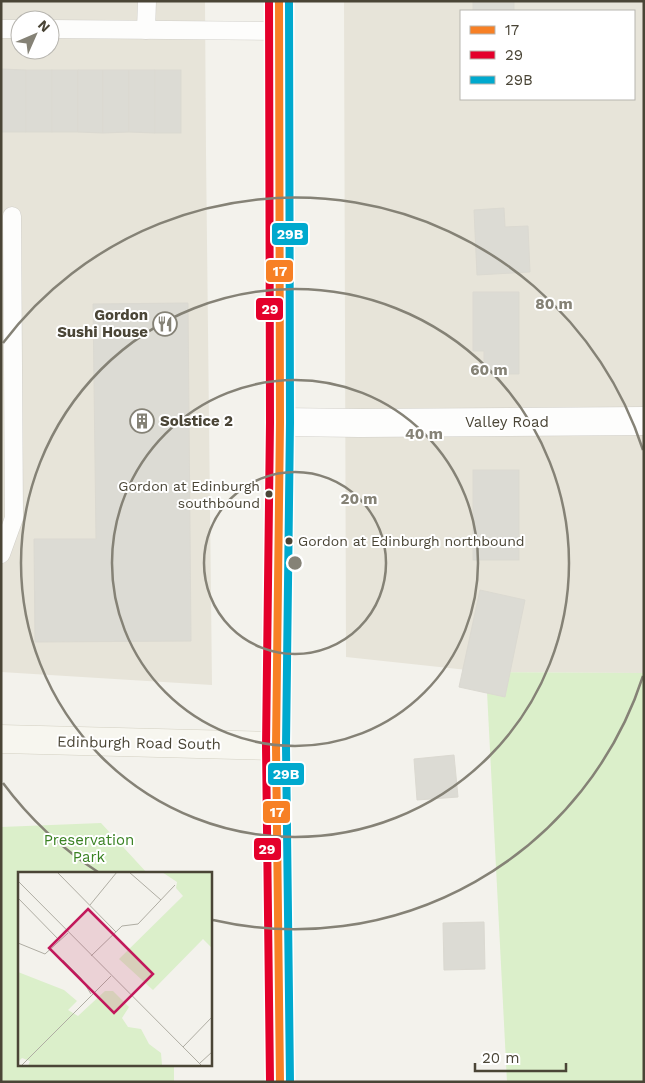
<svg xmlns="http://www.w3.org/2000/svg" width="645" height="1083" font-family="'Work Sans',sans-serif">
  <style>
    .residential { fill: #e7e4d9; fill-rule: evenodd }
    .green { fill: #dbefca }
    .building { fill: #dcdbd4; stroke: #dbd9d1 }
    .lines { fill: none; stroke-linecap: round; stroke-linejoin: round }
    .lane-casing { stroke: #d1cfc9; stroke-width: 19 }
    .street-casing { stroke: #d1cfc9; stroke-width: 29 }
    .secondary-casing { stroke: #d3d0c2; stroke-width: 29 }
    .lane { stroke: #fdfdfc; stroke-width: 18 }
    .street { stroke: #fdfdfc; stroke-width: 28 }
    .secondary { stroke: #f7f6ef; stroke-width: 28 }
    .bus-1-casing { stroke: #fff; stroke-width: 11 }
    .bus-2-casing { stroke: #fff; stroke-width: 11 }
    .bus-3-casing { stroke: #fff; stroke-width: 11 }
    .bus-1 { stroke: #f78025; stroke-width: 8 }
    .bus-2 { stroke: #e4002b; stroke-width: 8 }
    .bus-3 { stroke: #00a9ce; stroke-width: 8 }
    .ring { fill: none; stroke: #858276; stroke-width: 2.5 }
    .bus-dot { fill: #4a4536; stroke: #fff; stroke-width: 2 }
    .labels { text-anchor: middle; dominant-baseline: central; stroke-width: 4; stroke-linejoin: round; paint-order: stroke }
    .bus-label { font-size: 14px; fill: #4a4536; stroke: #fff; text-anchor: end }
    .poi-label { font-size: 15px; font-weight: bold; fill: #4a4536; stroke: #fff; text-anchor: end }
    .street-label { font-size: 15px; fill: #4a4536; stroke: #fff }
    .park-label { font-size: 15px; fill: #3a8223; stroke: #fff }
    .inset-road { fill: none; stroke: #afada3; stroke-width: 1 }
    .view { fill: #c2185b; fill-opacity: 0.15; stroke: #c2185b; stroke-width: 2.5 }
    .inset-edge { fill: none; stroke: #4a4536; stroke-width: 2.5 }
    .centre { fill: #858276; stroke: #fff; stroke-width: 2.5 }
    .ring-label { font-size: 15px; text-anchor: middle; font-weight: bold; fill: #858276; stroke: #fff; stroke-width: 4; stroke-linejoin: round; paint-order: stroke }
    .line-badge { stroke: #fff; stroke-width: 2 }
    .badge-label { font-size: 14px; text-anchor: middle; font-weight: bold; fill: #fff }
  </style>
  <rect width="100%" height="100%" fill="#f3f2ec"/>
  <!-- residential -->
  <g class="residential">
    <path d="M1,1h204l1,152 6,532 -211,-13zM20,20h30v30h-30z"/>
    <path d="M344,1h300v672l-158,-1 -140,-15zM461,11h173v88h-173z"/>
  </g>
  <!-- green -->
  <g class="green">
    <path d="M486,672l158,1v409h-137z"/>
    <path d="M101,823l46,50h-128v191h155v18h-173v-255z"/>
  </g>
  <!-- building -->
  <g class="building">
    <rect x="473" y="2" width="41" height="9"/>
    <path d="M1,69l25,1v62h-25z"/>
    <rect x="26" y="70" width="26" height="62"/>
    <rect x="52" y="70" width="26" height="62"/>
    <path d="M78,70h25v63l-25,-1z"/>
    <path d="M103,70h26v62l-26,1z"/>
    <path d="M129,70h26v63l-26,-1z"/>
    <rect x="155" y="70" width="26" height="63"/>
    <path d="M504,208l1,19 23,-1 2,46 -53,3 -3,-65z"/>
    <path d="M473,292h46v82h-35v-23h-11z"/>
    <path d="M188,303l3,338 -156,1 -1,-103h62l-3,-235z"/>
    <rect x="473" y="470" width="46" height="90"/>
    <path d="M480,590l45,10 -20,97 -46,-10z"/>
    <path d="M454,755l4,42 -41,3 -3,-41z"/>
    <path d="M484,922l1,47 -41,1 -1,-47z"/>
  </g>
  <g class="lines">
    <!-- lane casing -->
    <g class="lane-casing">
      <g id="lane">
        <path d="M1,29h19"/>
        <path d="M50,29l229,2"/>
        <path d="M146,30l1,-29"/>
        <path d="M1,554l13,-36 -2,-302"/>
      </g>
    </g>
    <!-- street casing -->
    <g class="street-casing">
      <path id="street" d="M280,422l80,1 284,-2"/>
    </g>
    <!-- secondary casing -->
    <g class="secondary-casing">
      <g id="secondary">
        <path d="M279,1l1,421 -4,324 4,336"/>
        <path d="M1,739l275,7"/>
      </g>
    </g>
    <!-- lane -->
    <use href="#lane" class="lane"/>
    <!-- street -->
    <use href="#street" class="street"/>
    <!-- secondary -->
    <use href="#secondary" class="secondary"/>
    <!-- bus-1 casing -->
    <g class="bus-1-casing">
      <path id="bus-1" d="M279,1l1,421 -4,324 4,336"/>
    </g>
    <!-- bus-2 casing -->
    <g class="bus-2-casing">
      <path id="bus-2" d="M269,1l1,421 -4,324 4,336"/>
    </g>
    <!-- bus-3 casing -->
    <g class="bus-3-casing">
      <path id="bus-3" d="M289,1l1,421 -4,324 4,336"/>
    </g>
    <!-- bus-1 -->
    <use href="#bus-1" class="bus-1"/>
    <!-- bus-2 -->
    <use href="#bus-2" class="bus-2"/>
    <!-- bus-3 -->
    <use href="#bus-3" class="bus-3"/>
  </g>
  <!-- distance rings -->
  <g class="ring">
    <circle cx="295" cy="563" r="91"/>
    <circle cx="295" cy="563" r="183"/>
    <circle cx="295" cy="563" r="274"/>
    <path d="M643 676A366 366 0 0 1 213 920M98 872A366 366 0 0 1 3 783M3 343A366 366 0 0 1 643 450"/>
  </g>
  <!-- icons -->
  <defs>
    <g id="restaurant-ring" transform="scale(1.25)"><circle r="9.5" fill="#fff" stroke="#858276" stroke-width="1.5"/><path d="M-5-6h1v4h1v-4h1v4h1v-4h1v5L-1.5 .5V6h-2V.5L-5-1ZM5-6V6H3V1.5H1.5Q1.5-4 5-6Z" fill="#858276"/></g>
    <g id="building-ring" transform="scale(1.25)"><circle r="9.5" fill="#fff" stroke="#858276" stroke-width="1.5"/><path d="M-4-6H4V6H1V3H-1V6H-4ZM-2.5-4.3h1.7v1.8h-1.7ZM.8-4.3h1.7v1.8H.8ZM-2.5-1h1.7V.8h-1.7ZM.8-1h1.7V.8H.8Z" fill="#858276"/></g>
  </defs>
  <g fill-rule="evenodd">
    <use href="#restaurant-ring" x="165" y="324"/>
    <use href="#building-ring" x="142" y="421"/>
  </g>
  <!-- markers -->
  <g class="bus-dot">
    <circle cx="269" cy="494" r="4.5"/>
    <circle cx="289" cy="541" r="4.5"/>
  </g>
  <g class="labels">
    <!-- bus labels -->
    <g class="bus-label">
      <text x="260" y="486">Gordon at Edinburgh<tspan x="260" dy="17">southbound</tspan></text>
      <text x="298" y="541" text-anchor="start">Gordon at Edinburgh northbound</text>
    </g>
    <!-- poi labels -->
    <g class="poi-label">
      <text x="148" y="315">Gordon<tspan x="148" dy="17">Sushi House</tspan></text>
      <text x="160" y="421" text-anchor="start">Solstice 2</text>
    </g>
    <!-- street labels -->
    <g class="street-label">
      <text x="507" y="422">Valley Road</text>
      <text transform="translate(139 743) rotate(1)">Edinburgh Road South</text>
    </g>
    <!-- park labels -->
    <g class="park-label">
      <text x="89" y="840">Preservation<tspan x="89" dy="17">Park</tspan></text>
    </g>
  </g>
  <!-- overview -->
  <g transform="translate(18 872)">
    <rect width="194" height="194" fill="#f3f2ec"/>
    <path d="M144,0h50v76l-9,-9 -50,51 -34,-31 64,-63 -7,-8 1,-6zM0,100l46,18 13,11 -9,9 10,6 27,-25h8l16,16 -7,11 6,9 13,2 8,15 12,9 1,12 -134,1 2,-5 -8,-3 -4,4z" fill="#dbefca"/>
    <path class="inset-road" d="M39,0l59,60M111,0l32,28M0,9l184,185M0,26l42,43M72,33l27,-33M0,71l27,11 23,-21M73,84l31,-30 16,-2 37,-39M45,88l18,18 10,16M165,175l29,-30M182,191l12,-11M3,194l90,-90"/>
    <path class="view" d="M70,37l65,65 -39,39 -65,-65z"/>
    <rect width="194" height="194" class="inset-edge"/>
  </g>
  <circle cx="295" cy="563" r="8" class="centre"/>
  <g class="ring-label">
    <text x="554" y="309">80 m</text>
    <text x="489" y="375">60 m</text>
    <text x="424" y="439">40 m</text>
    <text x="359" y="504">20 m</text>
  </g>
  <g class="line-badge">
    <rect x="271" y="222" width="38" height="24" rx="5" fill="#00a9ce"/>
    <rect x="265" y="259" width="29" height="24" rx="5" fill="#f78025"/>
    <rect x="255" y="297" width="29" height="24" rx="5" fill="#e4002b"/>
    <rect x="267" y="762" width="38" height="24" rx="5" fill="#00a9ce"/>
    <rect x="262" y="800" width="29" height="24" rx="5" fill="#f78025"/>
    <rect x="253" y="837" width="29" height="24" rx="5" fill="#e4002b"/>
  </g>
  <g class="badge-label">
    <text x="290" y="239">29B</text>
    <text x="280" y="276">17</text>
    <text x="270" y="314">29</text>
    <text x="286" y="779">29B</text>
    <text x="277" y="817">17</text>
    <text x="267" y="854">29</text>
  </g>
  <!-- border -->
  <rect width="645" height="1083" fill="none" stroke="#4a4536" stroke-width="5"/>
  <!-- legend -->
  <rect x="460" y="10" width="175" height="90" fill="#ffffff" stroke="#b7b5af"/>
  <rect x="470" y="26" width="25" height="8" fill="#f78025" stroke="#b7b5af"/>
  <text x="505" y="35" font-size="15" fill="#4a4536">17</text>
  <rect x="470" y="51" width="25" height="8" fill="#e4002b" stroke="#b7b5af"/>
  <text x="505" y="60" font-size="15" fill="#4a4536">29</text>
  <rect x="470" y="76" width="25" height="8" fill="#00a9ce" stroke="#b7b5af"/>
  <text x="505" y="85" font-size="15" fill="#4a4536">29B</text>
  <!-- north arrow -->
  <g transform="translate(35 35) rotate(45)"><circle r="24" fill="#ffffff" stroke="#b7b5af"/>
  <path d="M0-4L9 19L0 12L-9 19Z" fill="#858276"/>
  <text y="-8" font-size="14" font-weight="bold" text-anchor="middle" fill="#4a4536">N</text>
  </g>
  <!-- scale -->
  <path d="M475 1063v8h91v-8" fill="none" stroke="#4a4536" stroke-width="2.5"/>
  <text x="482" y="1063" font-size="15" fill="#4a4536" stroke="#ffffff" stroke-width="4" paint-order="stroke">20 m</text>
</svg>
